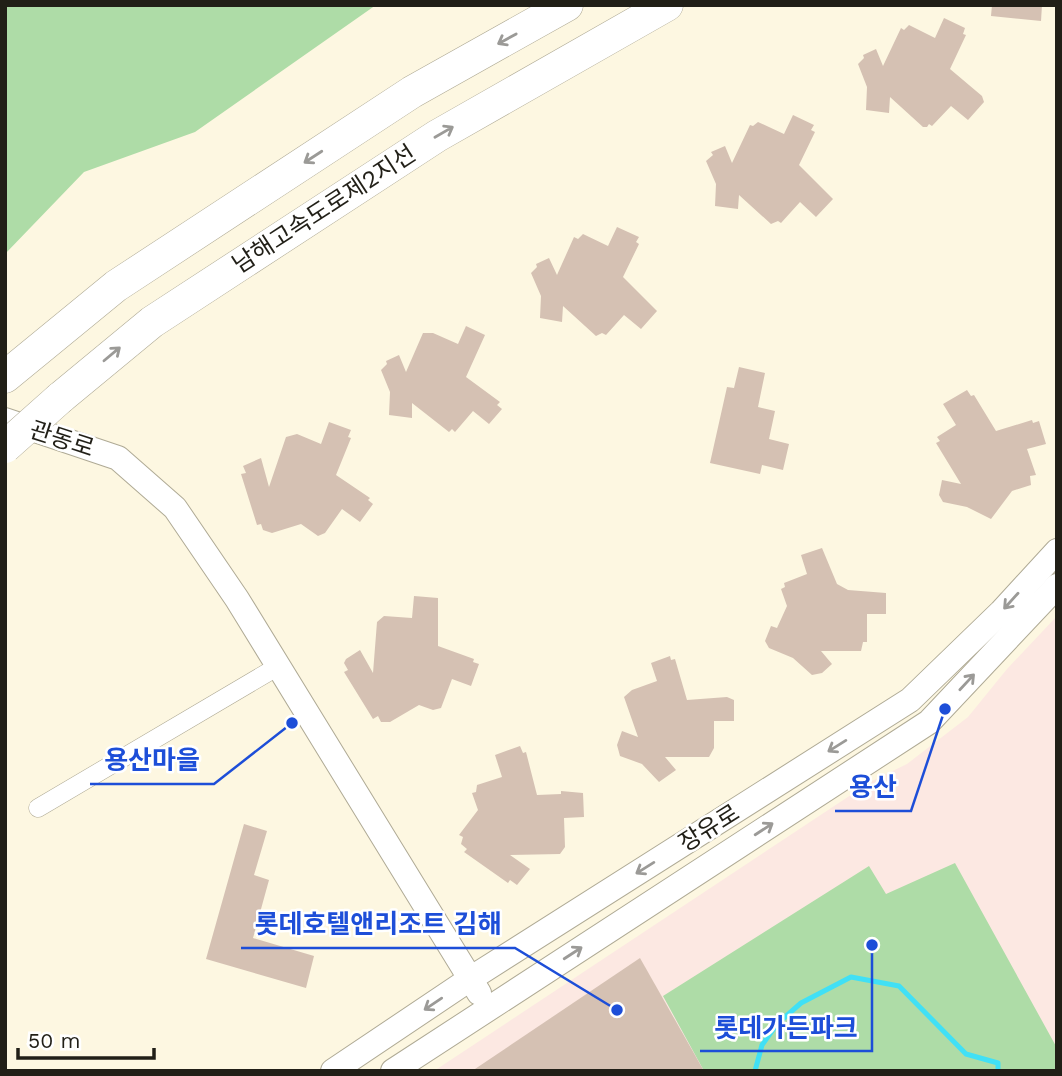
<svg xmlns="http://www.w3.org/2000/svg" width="1062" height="1076" font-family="'Work Sans','Noto Sans KR',sans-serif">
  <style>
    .commercial { fill: #fce8e2 }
    .green { fill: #aedca7 }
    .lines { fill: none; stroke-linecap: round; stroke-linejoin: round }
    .stream { stroke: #41e0f5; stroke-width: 5 }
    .building { fill: #d5c1b3 }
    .street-casing { stroke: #afaa95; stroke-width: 19 }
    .secondary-casing { stroke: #afaa95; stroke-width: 26 }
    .highway-casing { stroke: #afaa95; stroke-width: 33 }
    .street { stroke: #fff; stroke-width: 18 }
    .secondary { stroke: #fff; stroke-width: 24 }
    .highway { stroke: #fff; stroke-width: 32 }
    .highway-bridge-casing { stroke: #afaa95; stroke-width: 33; stroke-linecap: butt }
    .highway-bridge { stroke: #fff; stroke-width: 32 }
    .oneway { stroke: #9b9a97 }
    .labels { text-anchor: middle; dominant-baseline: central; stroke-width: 5; stroke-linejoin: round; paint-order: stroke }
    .street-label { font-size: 24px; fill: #211f17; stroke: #fff }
    .leader { fill: none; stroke: #1d4ed8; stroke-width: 2.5 }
    .callout-dot { fill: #1d4ed8; stroke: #fff; stroke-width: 2.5 }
    .callout-label { font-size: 26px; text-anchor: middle; font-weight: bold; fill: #1d4ed8; stroke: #fff; stroke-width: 5; stroke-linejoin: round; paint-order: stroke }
  </style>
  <rect width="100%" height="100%" fill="#fdf7e1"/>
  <!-- commercial -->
  <path class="commercial" d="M1057,616v455h-623l438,-290 35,-17 61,-47 39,-48z"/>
  <!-- green -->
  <g class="green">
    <path d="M5,5h371l-181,127 -111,40 -79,82z"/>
    <path d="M955,863l102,185v23h-353l-41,-75 206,-130 17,28z"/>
  </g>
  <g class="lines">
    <!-- stream -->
    <path class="stream" d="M755,1071l7,-26 15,-21 24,-21 50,-26 48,9 67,68 32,9v8"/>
  </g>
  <!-- building -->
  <g class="building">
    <path d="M992,5h50l-1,16 -50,-5z"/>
    <path d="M944,18l21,10 -2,6 3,1 -16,34 32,27 2,6 -16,18 -17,-14 -19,20 -3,-2 -2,3h-4l-33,-30 -1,16 -23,-3 1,-23 -9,-23 6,-6 -1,-3 13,-6 7,17 18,-38 3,2 5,-5 26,13z"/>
    <path d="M793,115l21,10 -3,5 4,2 -16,33 34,34 -17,18 -16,-15 -19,21 -3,-2 -7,3 -32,-29 -1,14 -23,-3 1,-22 -10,-23 7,-6 -2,-3 14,-6 7,17 18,-38 3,1 5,-4 26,12z"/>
    <path d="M617,227l22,10 -3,5 3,2 -16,33 34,34 -16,18 -17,-14 -18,20 -4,-2 -6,3 -33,-30 -1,16 -22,-4 1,-22 -10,-23 6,-6 -1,-3 13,-6 8,17 17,-38 4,2 5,-5 25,12z"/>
    <path d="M466,326l19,9 -19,42 34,25 -3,3 5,4 -13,15 -16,-13 -18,21 -3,-3 -3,3 -37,-29v15l-23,-3 1,-23 -9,-22 6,-6 -1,-3 13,-6 7,17 17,-39h10l25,11z"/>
    <path d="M739,367l26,6 -7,34 17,4 -6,28 20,5 -6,26 -21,-5 -2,9 -50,-11 17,-76 7,1z"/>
    <path d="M967,390l4,6 3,-1 22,36 36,-11 1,3 6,-2 7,23 -19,5 9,26 -6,1 1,9 -19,6 -21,28 -24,-12 -24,-5 -4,-7 3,-15 19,4 -25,-41 4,-2 -3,-4 19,-12 -13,-21z"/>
    <path d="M329,422l22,8 -3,7 3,1 -15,37 34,23 -2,2 5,4 -13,18 -18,-13 -17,24 -7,3 -17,-12 -29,9 -9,-3 -2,-6 -4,1 -16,-51 5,-1 -3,-7 18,-8 8,29 17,-50 11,-3 24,10z"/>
    <path d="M822,548l15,36 11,6 38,3v21h-19v28h-4l-2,9h-40l11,13 -10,9 -10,2 -19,-17 -24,-10 -4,-7 6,-15 6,2 10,-22 -6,-17 4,-2 -1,-4 23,-9 -6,-19z"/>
    <path d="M414,596l24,2v48l36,13 -1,3 6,2 -8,22 -19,-7 -11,29 -8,2 -14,-5 -29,17h-9l-3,-6 -5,3 -29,-47 4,-2 -4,-7 2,-4 14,-9 13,23 4,-51 7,-6 28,2z"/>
    <path d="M670,656l1,4 4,-1 12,41 40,-3 7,3v21h-20v27l-5,9h-44l11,13 -17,12 -17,-18 -22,-8 -3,-11 5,-14 16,6 -14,-40 8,-7 25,-9 -6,-18z"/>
    <path d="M520,746l3,7 3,-1 11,43 24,-1v-3l22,2 1,24 -20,1 1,29 -5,7 -50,1 20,14 -13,16 -7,-5 -2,3 -44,-31 3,-3 -6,-5 2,-7 -4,-2 19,-25 -6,-17 4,-1 1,-7 25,-8 -7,-22z"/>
    <path d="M244,824l23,7 -13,44 15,5 -16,58 61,18 -8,32 -100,-29z"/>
    <path d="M640,958l64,113h-232z"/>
  </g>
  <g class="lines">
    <!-- street casing -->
    <g class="street-casing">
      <path id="street" d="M38,808l239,-141"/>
    </g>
    <!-- secondary casing -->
    <g class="secondary-casing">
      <g id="secondary">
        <path d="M5,420l113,38 57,50 62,91 242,394"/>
        <path d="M333,1071l137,-92 440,-279 91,-88 56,-61"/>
        <path d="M393,1071l536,-349 128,-136"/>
      </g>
    </g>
    <!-- highway casing -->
    <g class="highway-casing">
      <g id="highway">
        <path d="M5,377l111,-91 296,-194 155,-87"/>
        <path d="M60,398l92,-76 285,-186 230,-131"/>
      </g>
    </g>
    <!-- street -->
    <use href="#street" class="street"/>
    <!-- secondary -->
    <use href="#secondary" class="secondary"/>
    <!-- highway -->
    <use href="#highway" class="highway"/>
    <!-- highway-bridge casing -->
    <g class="highway-bridge-casing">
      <path id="highway-bridge" d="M5,447l55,-49"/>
    </g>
    <!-- highway-bridge -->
    <use href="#highway-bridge" class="highway-bridge"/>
  </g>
  <!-- one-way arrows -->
  <defs><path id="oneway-shaft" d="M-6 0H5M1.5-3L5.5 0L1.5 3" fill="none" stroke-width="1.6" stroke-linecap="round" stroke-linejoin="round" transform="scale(1.75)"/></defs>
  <g class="oneway">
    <use href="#oneway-shaft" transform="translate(507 39) rotate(151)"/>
    <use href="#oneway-shaft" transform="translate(444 132) rotate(-30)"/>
    <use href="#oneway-shaft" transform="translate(313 157) rotate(147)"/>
    <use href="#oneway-shaft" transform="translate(112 354) rotate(-40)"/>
    <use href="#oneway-shaft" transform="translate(1011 601) rotate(132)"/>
    <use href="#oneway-shaft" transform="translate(967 682) rotate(-47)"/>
    <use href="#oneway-shaft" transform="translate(837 746) rotate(148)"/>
    <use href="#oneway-shaft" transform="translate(764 829) rotate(-33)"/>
    <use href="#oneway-shaft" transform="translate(645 868) rotate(148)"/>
    <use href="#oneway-shaft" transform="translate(573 953) rotate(-33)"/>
    <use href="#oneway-shaft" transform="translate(433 1004) rotate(146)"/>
  </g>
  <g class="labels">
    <!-- street labels -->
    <g class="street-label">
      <text transform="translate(324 209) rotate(-33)">남해고속도로제2지선</text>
      <text transform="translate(62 439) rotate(18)">관동로</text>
      <text transform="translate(709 828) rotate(-32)">장유로</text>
    </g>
  </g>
  <!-- callouts -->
  <path class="leader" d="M292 723L214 784H90M945 709L911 811H835M617 1010L515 948H241M872 945L872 1051H700"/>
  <g class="callout-dot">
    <circle cx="292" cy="723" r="7"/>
    <circle cx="945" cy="709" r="7"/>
    <circle cx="617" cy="1010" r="7"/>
    <circle cx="872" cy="945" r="7"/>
  </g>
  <g class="callout-label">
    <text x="152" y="769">용산마을</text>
    <text x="873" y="796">용산</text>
    <text x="378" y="933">롯데호텔앤리조트 김해</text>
    <text x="786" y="1037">롯데가든파크</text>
  </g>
  <!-- border -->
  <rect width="1062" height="1076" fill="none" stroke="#211f17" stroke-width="14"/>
  <!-- scale -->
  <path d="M18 1048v10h136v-10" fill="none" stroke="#211f17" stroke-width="3.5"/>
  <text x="28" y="1048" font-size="21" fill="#211f17" stroke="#ffffff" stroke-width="5" paint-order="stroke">50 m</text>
</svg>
